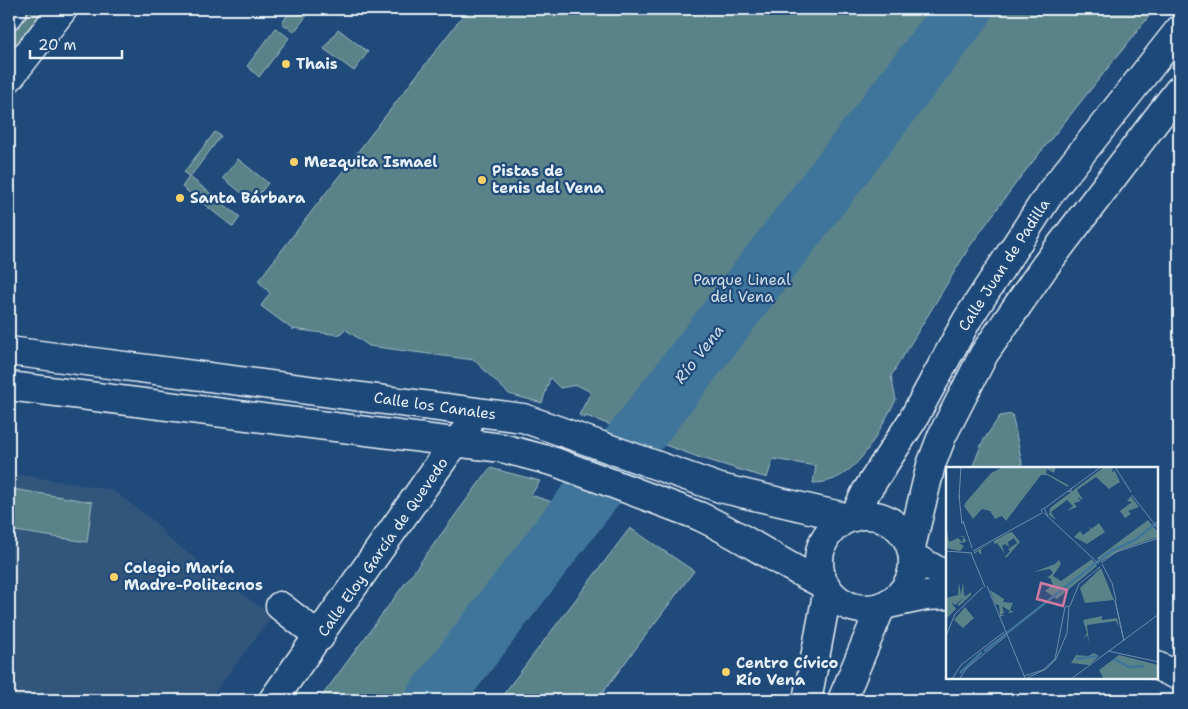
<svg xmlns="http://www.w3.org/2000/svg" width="1188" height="709" font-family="'Shantell Sans',sans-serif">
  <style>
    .built { fill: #33557c }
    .green { fill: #5a8289; stroke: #a1bac0 }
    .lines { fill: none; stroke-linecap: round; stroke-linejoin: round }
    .river { stroke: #3f759b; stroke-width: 56 }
    .minor-casing { stroke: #e8f1f8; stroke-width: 31 }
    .minor { stroke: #1f4a7a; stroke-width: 28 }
    .poi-dot { fill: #ffd166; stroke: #1f4a7a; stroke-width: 2 }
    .labels { text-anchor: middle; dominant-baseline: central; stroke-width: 4.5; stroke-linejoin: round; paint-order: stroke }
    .poi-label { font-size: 15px; font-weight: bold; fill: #e8f1f8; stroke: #1f4a7a; text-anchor: start }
    .street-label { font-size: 15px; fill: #e8f1f8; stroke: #1f4a7a }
    .park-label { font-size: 15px; fill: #d3e0e7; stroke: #1f4a7a }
    .water-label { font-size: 16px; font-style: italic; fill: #cfdeea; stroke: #1f4a7a }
    .inset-river { fill: none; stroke: #3f759b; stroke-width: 2.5 }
    .inset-road { fill: none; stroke: #6f8dac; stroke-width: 1 }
    .view { fill: #d37aa2; fill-opacity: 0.15; stroke: #d37aa2; stroke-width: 2.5 }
    .inset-edge { fill: none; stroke: #e8f1f8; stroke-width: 2.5 }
  </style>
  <rect width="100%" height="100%" fill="#1f4a7a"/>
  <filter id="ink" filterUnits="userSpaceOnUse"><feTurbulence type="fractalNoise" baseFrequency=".02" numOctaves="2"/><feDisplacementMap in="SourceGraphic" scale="10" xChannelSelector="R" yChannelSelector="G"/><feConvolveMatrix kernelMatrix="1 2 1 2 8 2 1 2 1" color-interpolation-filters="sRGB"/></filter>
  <g filter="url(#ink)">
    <!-- built -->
    <path class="built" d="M9,473l104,17 42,32 13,16 104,78 -63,84h-200z"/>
    <!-- green -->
    <g class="green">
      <path d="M28,9h21l-40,53v-28z"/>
      <path d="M292,9h20l-18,23 -12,-9z"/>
      <path d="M468,9h687l-136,170 -49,67 -79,130 5,24c-19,33 -39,84 -83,83l3,-17 -43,-7 -6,19 -69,-21 -112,-41 -1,2 -6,-3 12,-23 -14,-7 -17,3 -10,-10 -8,25 -33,-9 -35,-34 -105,-14 -24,-17 -6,6 -47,-6 -31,-23 9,-13 -12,-12z"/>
      <path d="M276,28l13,10 -30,39 -12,-11z"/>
      <path d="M338,29l30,23 -14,19 -30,-22z"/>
      <path d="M215,132l6,4 -31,41 50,40 -7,10 -51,-40 7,-10 -5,-5z"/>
      <path d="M238,159l30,24 -15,19 -30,-24z"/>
      <path d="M1012,414l11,54h-51l11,-27 17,-25z"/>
      <path d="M490,468l50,13 -9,14 24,8 -147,197h-89z"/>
      <path d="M13,489l79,13 -5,40 -78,-12v-19z"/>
      <path d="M630,528l64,43 -97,129h-98z"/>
    </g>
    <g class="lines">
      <!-- river -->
      <path class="river" d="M433,700l532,-691"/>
      <!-- minor casing -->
      <g class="minor-casing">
        <g id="minor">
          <path d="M9,15l4,-6"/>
          <path d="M9,78l54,-69"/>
          <path d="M9,351l514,67 197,70 129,30"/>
          <path d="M9,386l493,62 53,14 144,54c43,20 82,48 124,68"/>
          <circle cx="866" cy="562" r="47"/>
          <path d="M854,517l12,-25 46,-71 55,-101 83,-127 129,-163"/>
          <path d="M911,547l20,-82 11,-29 42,-82 61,-88 134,-176"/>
          <path d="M913,557l34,19"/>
          <path d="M888,604l38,-8 21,-1"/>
          <path d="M280,606l40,31"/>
          <path d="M1157,666l22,10"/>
          <path d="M273,700l173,-245 21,-26"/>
          <path d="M807,700l21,-111"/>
          <path d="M842,700l39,-93"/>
        </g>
      </g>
      <!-- minor -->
      <use href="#minor" class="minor"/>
    </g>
  </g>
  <!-- markers -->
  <g class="poi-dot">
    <circle cx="286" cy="64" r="5"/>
    <circle cx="294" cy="162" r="5"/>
    <circle cx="482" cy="180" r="5"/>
    <circle cx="180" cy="198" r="5"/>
    <circle cx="114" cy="577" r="5"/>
    <circle cx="726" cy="672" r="5"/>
  </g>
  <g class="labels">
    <!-- poi labels -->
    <g class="poi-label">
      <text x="296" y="64">Thais</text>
      <text x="304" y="162">Mezquita Ismael</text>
      <text x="492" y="171">Pistas de<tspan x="492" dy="17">tenis del Vena</tspan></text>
      <text x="190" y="198">Santa Bárbara</text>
      <text x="124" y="568">Colegio María<tspan x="124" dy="17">Madre-Politecnos</tspan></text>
      <text x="736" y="663">Centro Cívico<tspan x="736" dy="17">Río Vena</tspan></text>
    </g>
    <!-- street labels -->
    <g class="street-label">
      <text transform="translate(1004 265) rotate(-57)">Calle Juan de Padilla</text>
      <text transform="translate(435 406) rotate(8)">Calle los Canales</text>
      <text transform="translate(383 547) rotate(-55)">Calle Eloy García de Quevedo</text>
    </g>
    <!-- park labels -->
    <g class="park-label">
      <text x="742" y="280">Parque Lineal<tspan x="742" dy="17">del Vena</tspan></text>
    </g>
    <!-- water labels -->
    <g class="water-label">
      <text transform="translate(699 354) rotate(-52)">Río Vena</text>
    </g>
  </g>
  <!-- overview -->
  <g transform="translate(946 467)">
    <rect width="212" height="212" fill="#1f4a7a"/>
    <path d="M57,0h53l-2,6 -7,-4 -1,4 22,12v2l-21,-12h-6l-35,46 -4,-5 -7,3 -5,-8 -8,-2 -9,10 -9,-13 2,-4 25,-29zM158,0h9l-1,5 3,-1 5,11 -11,7 -13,-12 -19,13 6,10 -6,-3 4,4 -7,2 3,4 -10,4 6,-5 -6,-6 -16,12 5,8 -7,-5 1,-7zM185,29l8,11 -11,4 3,3 -6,4 -5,-7 12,-9 -5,-1zM202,53l10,12v5l-35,12 -23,13 -3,-4zM153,56l6,9 -18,12 -13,-7 6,-6 3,4 7,-5 -1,-4 2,3zM0,58l3,17 9,-4 4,4 2,-5 -5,-1h5l2,6 -7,1 5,3 -4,5 -14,-3zM66,65l8,10 -13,15 -3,1 6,-7 -2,-2 9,-6 -3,-5 -6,4 1,5 -4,-3 -3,2 3,8 -8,-11 -3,1v-3l-13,8v6l-3,-4 -4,3v-2l34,-19zM146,92l5,7 -40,33 -12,-8 8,-6 -3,-7h-3l6,-5 -3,-4 -16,3 21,-8 4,-4 2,4 -8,12 8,5zM155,101l13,32 -29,3 -5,-15zM13,115l2,13 2,-13 1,13 2,1 5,-4v3l-12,11 -2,-1 7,-8 -9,8 -4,-3 5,7 -10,10v-21l12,-3zM44,123l14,9 -1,3 10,1 -3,7 4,2 -6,1 2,-2 -8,-5 2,7 -3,2h4l-5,2 -1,-12 -4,-1zM19,140l9,11 -11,10 -9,-8zM156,149v4l15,-2 2,10 -3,-7 -29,4 2,18 -2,-8 -4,4 4,-6 -4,-13zM148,186l5,3 -10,9 -18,-2 5,-8 12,1zM173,188l39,10v14h-54l-5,-9z" fill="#5a8289"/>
    <path class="inset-river" d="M38,184l127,-100 24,-11 24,-19M130,192l22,-3M168,192l15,8 15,-1M14,206l22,-21"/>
    <path class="inset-road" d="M169,0l16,25M122,24l33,-24M13,28l3,29M186,28l27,35M13,31l2,-31M99,41l23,-17 3,1v-4M97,46l-2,-3 3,-2 4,8M98,46l55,51M17,54l9,27M0,84l26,2M27,84l69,-38M25,86l14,34M155,96l15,-11 43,-14M156,97l10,19 4,17M41,119l38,92M124,139l9,-22 21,-17M0,169l9,-22 28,-27M177,170l-8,-37 9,41M162,184l51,11M78,209l19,-6 12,-11 10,-52 4,-1 -2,27 -11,26 -10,10 -21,10M6,212l9,-14 43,-33M13,212l8,-11 39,-32M125,212l88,-65"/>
    <path class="view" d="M95,116l26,7 -4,16 -26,-7z"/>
    <rect width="212" height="212" class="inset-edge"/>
  </g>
  <!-- margin -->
  <rect width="1188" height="709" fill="none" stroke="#1f4a7a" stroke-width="30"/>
  <rect x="15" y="15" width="1158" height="679" fill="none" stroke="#e8f1f8" stroke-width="2" filter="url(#ink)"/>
  <!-- scale -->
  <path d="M30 50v8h92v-8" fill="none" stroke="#e8f1f8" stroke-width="2.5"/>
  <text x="38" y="50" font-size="15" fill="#e8f1f8" stroke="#1f4a7a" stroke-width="4" paint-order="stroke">20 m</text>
</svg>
